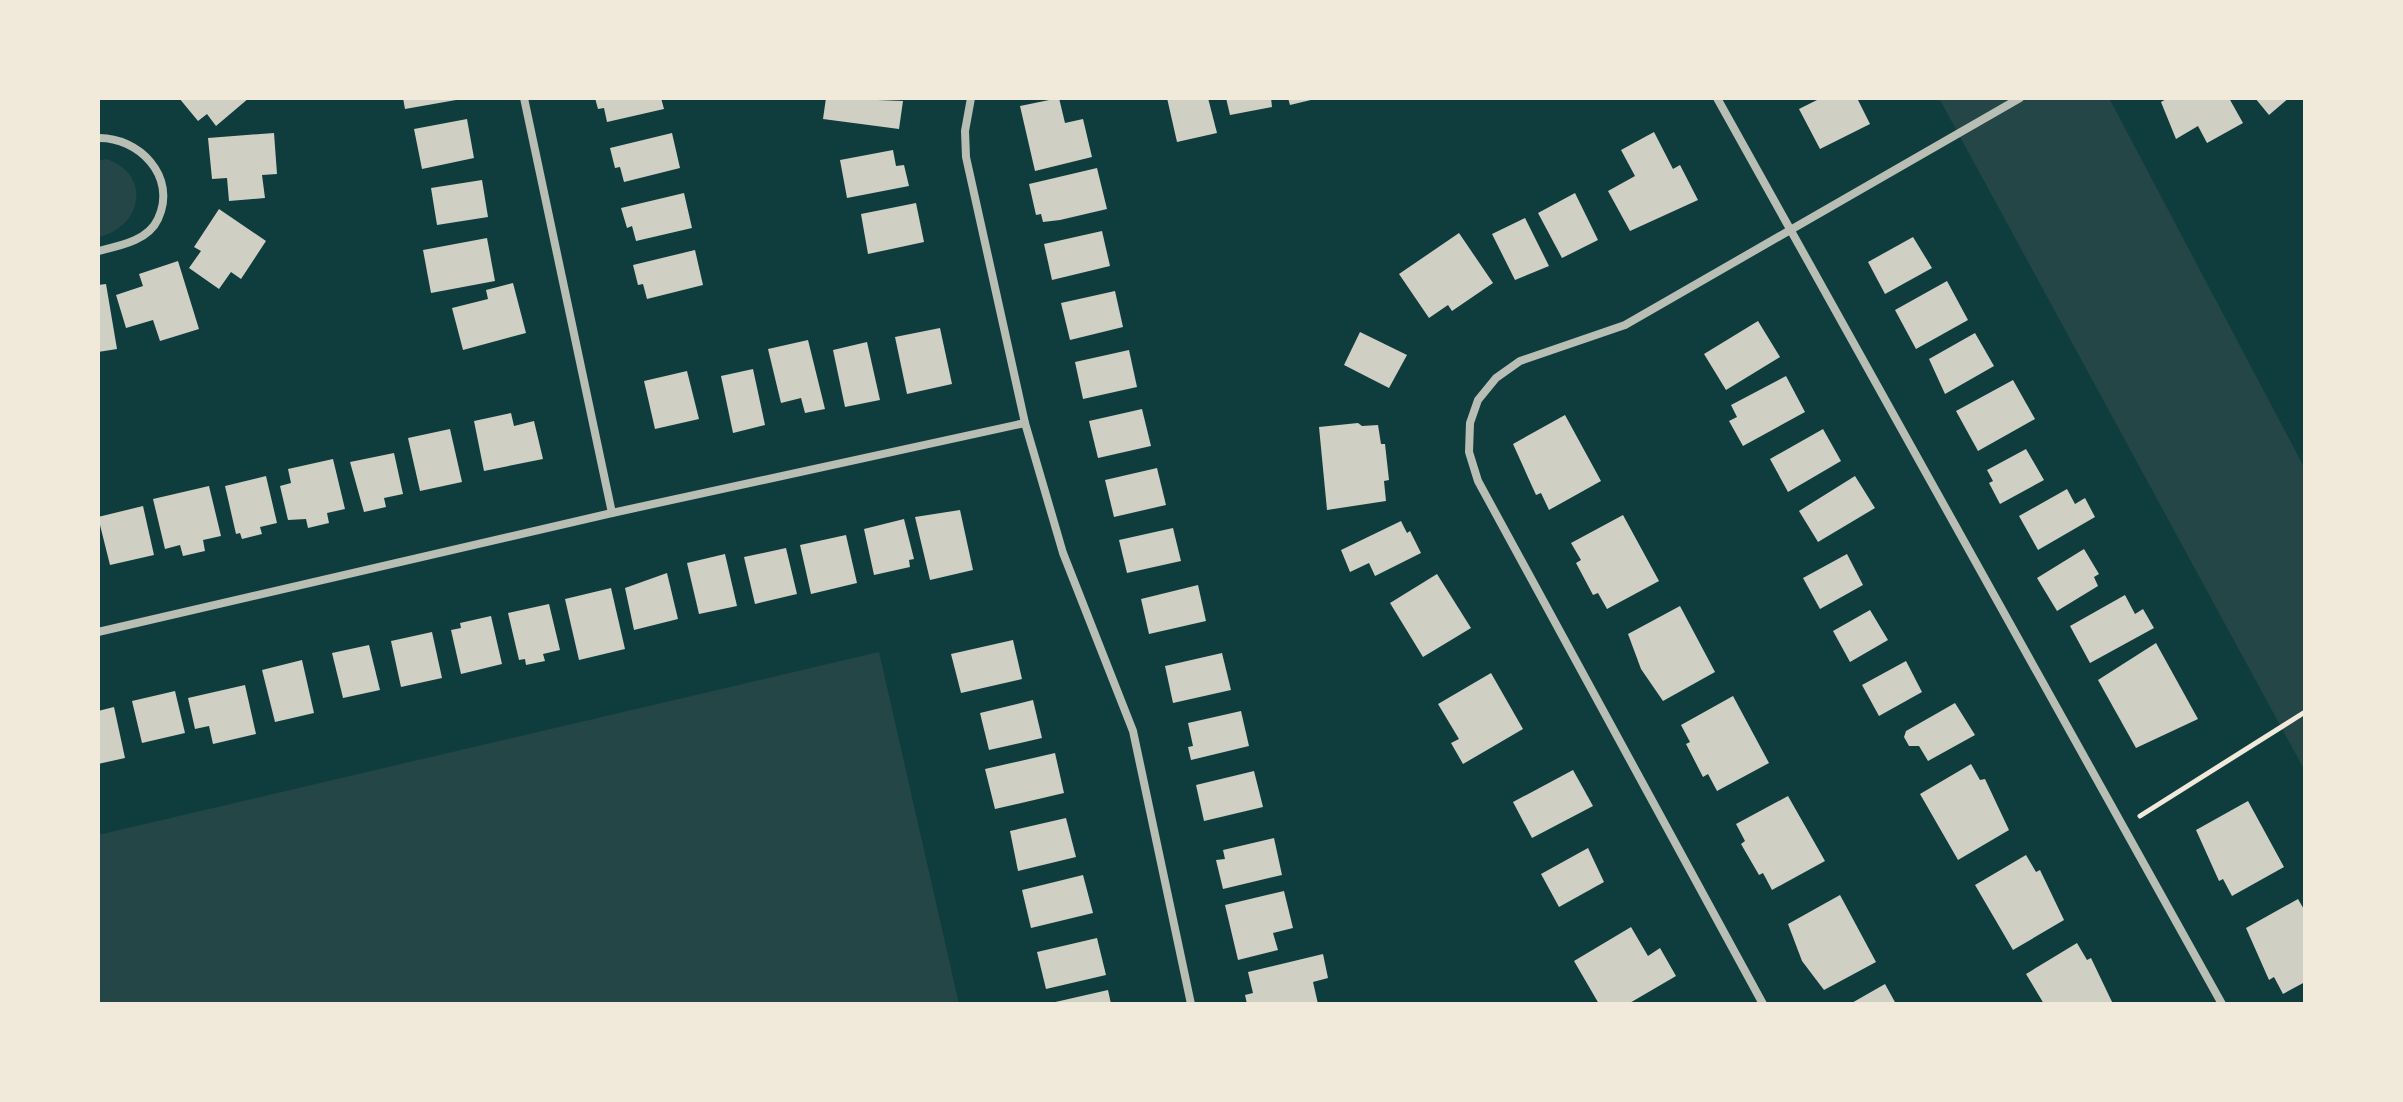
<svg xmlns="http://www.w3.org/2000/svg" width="2403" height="1102" font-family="Literata,serif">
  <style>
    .green { fill: #244646 }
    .building { fill: #cfcfc3 }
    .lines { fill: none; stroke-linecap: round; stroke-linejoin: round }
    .path { stroke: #f1e9da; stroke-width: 5 }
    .minor { stroke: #b8beb3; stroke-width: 8 }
  </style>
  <rect width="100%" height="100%" fill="#0f3d3e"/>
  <!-- green -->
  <g class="green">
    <path d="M1939,98h170l196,371v302z"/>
    <path d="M107,159c46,17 34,69 -9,78v-76z"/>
    <path d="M879,652l80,352h-861v-169z"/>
  </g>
  <!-- building -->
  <g class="building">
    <path d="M179,98h70l-33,28 -9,-12 -9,7z"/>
    <path d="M403,98h53v2l-51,9z"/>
    <path d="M595,98h66l3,11 -57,13 -3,-14 -6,1z"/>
    <path d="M826,98l77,3 -4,28 -76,-10z"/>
    <path d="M1059,98l6,25 18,-4 9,38 -57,14 -15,-65z"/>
    <path d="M1167,98h41l9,35 -40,9z"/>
    <path d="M1226,98h45l1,9 -42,8z"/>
    <path d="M1288,98h27v1l-25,6z"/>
    <path d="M1821,98h36l13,26 -50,25 -21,-40z"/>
    <path d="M2168,98h61l14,25 -36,20 -9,-17 -22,13 -15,-37z"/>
    <path d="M2255,98h34l-20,17z"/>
    <path d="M467,119l7,39 -52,11 -8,-40z"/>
    <path d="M1654,132l19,37 7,-4 18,35 -68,31 -22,-40 27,-15 -14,-26z"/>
    <path d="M274,133l3,41 -15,1 3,23 -36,3 -2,-23 -15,1 -4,-41z"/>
    <path d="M672,133l8,35 -56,14 -4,-15 -5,1 -5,-20z"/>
    <path d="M893,150l3,16 8,-1 5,21 -62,12 -7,-38z"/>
    <path d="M1097,168l10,41 -47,11 -17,2 -2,-8 -5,1 -7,-31z"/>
    <path d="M482,180l6,37 -51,8 -6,-37z"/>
    <path d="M684,193l8,35 -56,13 -4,-15 -5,2 -6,-20z"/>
    <path d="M1575,193l23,47 -36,18 -24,-45z"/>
    <path d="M916,203l8,39 -56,12 -7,-40z"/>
    <path d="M219,209l47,32 -25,38 -10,-7 -12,17 -30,-21 12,-17 -7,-4z"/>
    <path d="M1525,218l24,48 -34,14 -23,-46z"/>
    <path d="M1102,231l8,35 -58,14 -8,-36z"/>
    <path d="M1459,233l34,50 -41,28 -4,-6 -19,13 -30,-44z"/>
    <path d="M1913,237l19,31 -47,26 -17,-32z"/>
    <path d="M487,238l8,43 -64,12 -8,-43z"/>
    <path d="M695,250l8,35 -56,14 -4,-15 -5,1 -5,-20z"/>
    <path d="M178,261l21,68 -39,12 -7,-21 -27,8 -10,-33 27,-9 -4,-12z"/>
    <path d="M1947,281l21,39 -52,29 -21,-39z"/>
    <path d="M513,283l13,50 -63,17 -11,-42 36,-9 -2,-9z"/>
    <path d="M106,284l11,65 -19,3v-67z"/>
    <path d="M1115,291l8,36 -53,13 -9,-37z"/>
    <path d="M1758,321l22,36 -54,33 -22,-36z"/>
    <path d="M940,328l12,56 -45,10 -12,-57z"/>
    <path d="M1360,332l47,23 -18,33 -45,-23z"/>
    <path d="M1975,333l19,33 -49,28 -16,-35z"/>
    <path d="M808,340l17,69 -20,4 -4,-15 -20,5 -13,-54z"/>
    <path d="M867,342l13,58 -35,7 -12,-57z"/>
    <path d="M1129,350l8,37 -54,12 -8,-37z"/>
    <path d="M753,369l12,56 -32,8 -12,-57z"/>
    <path d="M687,371l12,48 -44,10 -11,-48z"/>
    <path d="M1786,376l19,36 -62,34 -14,-25 8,-4 -6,-12z"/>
    <path d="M2013,380l22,39 -57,32 -22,-40z"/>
    <path d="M1142,409l9,37 -53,12 -9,-37z"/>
    <path d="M511,413l3,13 20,-5 9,38 -59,12 -10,-50z"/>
    <path d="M1565,415l36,66 -52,29 -8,-17 -5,2 -23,-51z"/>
    <path d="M1358,423l4,3 16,-1 3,19h4l4,36 -5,1 2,20 -59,9 -8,-83z"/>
    <path d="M450,429l12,53 -42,9 -12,-53z"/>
    <path d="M1823,429l18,32 -53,31 -18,-33z"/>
    <path d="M2026,449l18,31 -44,24 -11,-21 4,-2 -6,-11z"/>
    <path d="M394,453l9,41 -19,4 2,9 -22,5 -14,-50z"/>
    <path d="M333,459l12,50 -18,4 2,10 -21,5 -2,-9 -18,1 -8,-34 11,-3 -3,-14z"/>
    <path d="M1157,468l9,37 -52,12 -9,-37z"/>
    <path d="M266,476l11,47 -17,4 2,7 -20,5 -2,-6 -4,1 -11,-48z"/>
    <path d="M1855,476l20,32 -57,34 -19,-31z"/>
    <path d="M209,486l12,50 -18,4 2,11 -22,5 -3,-11 -15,4 -12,-50z"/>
    <path d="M2067,489l8,15 10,-6 10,19 -57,33 -19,-34z"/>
    <path d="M143,506l11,49 -44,10 -12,-48z"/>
    <path d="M960,510l13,60 -43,10 -15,-63z"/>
    <path d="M1623,515l36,66 -52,28 -9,-16 -5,2 -17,-32 5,-3 -10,-17z"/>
    <path d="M904,519l10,40 -5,1 1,7 -36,8 -10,-46z"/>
    <path d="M1401,521l6,12 3,-2 11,22 -46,23 -6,-13 -19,9 -9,-22z"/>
    <path d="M1173,528l8,33 -54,12 -8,-33z"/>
    <path d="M846,535l11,48 -46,11 -11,-49z"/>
    <path d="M786,548l11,46 -42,10 -11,-47z"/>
    <path d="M2084,549l15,25 -5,3 4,9 -41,25 -20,-33z"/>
    <path d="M725,554l12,52 -38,8 -12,-51z"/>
    <path d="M1847,554l16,31 -43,24 -17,-31z"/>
    <path d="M667,573l11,46 -44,11 -9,-42z"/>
    <path d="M1437,574l34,54 -48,29 -33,-54z"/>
    <path d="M1198,585l8,36 -57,13 -8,-35z"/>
    <path d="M611,588l14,61 -46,11 -14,-61z"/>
    <path d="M2125,595l10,19 8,-5 11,19 -64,35 -20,-37z"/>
    <path d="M549,604l11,46 -17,4 2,7 -19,4 -1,-6 -6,1 -11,-47z"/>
    <path d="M1680,606l35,66 -52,29 -22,-32 -13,-35z"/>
    <path d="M1870,610l18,30 -38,22 -17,-31z"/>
    <path d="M491,616l11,48 -41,10 -10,-44 10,-2 -1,-5z"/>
    <path d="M432,632l10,46 -41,9 -10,-46z"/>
    <path d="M1013,640l9,39 -61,14 -10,-39z"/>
    <path d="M2156,643l42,76 -62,29 -38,-68z"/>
    <path d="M369,645l11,45 -37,8 -11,-45z"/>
    <path d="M1222,653l9,37 -58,13 -8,-37z"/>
    <path d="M302,660l12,53 -39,9 -13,-52z"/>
    <path d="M1906,661l16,31 -43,24 -17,-31z"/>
    <path d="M1491,673l32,56 -60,35 -12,-21 8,-4 -21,-35z"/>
    <path d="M245,685l11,49 -43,10 -4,-18 -14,3 -7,-31z"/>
    <path d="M175,691l10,42 -43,10 -10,-42z"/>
    <path d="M1733,696l36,67 -52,28 -9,-17 -5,3 -17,-33 4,-2 -9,-17z"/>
    <path d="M1033,700l9,38 -53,12 -9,-37z"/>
    <path d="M1955,703l20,32 -47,26 -9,-15h-10l-5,-9 2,-6z"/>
    <path d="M114,707l11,51 -27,6v-53z"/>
    <path d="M1241,711l8,35 -58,14 -3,-13 5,-1 -5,-23z"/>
    <path d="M1055,753l9,40 -69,16 -10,-40z"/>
    <path d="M1971,764l9,16 5,-1 24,51 -51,30 -38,-66z"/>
    <path d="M1573,770l20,36 -61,32 -19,-36z"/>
    <path d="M1254,771l9,36 -59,14 -8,-36z"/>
    <path d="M1788,796l37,65 -53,29 -9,-17 -4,2 -18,-31 4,-3 -9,-17z"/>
    <path d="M2248,801l36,66 -52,29 -9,-17 -4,2 -23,-51z"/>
    <path d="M1066,818l10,39 -58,14 -8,-40z"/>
    <path d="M1274,838l8,37 -59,14 -7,-29 9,-1 -2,-9z"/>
    <path d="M1588,848l16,34 -45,25 -18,-33z"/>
    <path d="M2026,855l10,17 4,-2 24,50 -51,30 -38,-65z"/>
    <path d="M1083,875l10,38 -62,15 -9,-38z"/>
    <path d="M1284,891l9,37 -20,5 5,17 -40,10 -13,-55z"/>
    <path d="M1840,895l36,67 -52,28 -22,-29 -14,-37z"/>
    <path d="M2298,899l7,12v71l-22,12 -9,-17 -5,3 -23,-52z"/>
    <path d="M1631,927l17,29 12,-8 16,28 -48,28h-29l-25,-43z"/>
    <path d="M1097,938l9,37 -60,14 -9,-37z"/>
    <path d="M2077,943l10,17 4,-2 22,46h-69l-18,-30z"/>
    <path d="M1323,954l5,24 -15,4 5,22h-71l-2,-9 8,-2 -5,-21z"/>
    <path d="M1885,984l11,20h-46z"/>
    <path d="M1108,990l3,14h-60v-1z"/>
  </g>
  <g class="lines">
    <!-- path -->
    <path class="path" d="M2140,816l165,-104"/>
    <!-- minor -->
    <g class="minor">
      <path d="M524,98l88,415"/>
      <path d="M971,98l-6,33 1,26 59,266 38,130 70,178 58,273"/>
      <path d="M1717,98l505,906"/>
      <path d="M98,138c40,-1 80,38 60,81 -10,22 -39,27 -60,32"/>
      <path d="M98,632l514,-119 413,-90"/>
      <path d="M1763,1004l-285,-523 -9,-29 1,-29 8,-23 18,-22 24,-17 105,-36 395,-227"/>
    </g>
  </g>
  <!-- border -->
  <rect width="2403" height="1102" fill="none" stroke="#f1e9da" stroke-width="200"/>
</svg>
